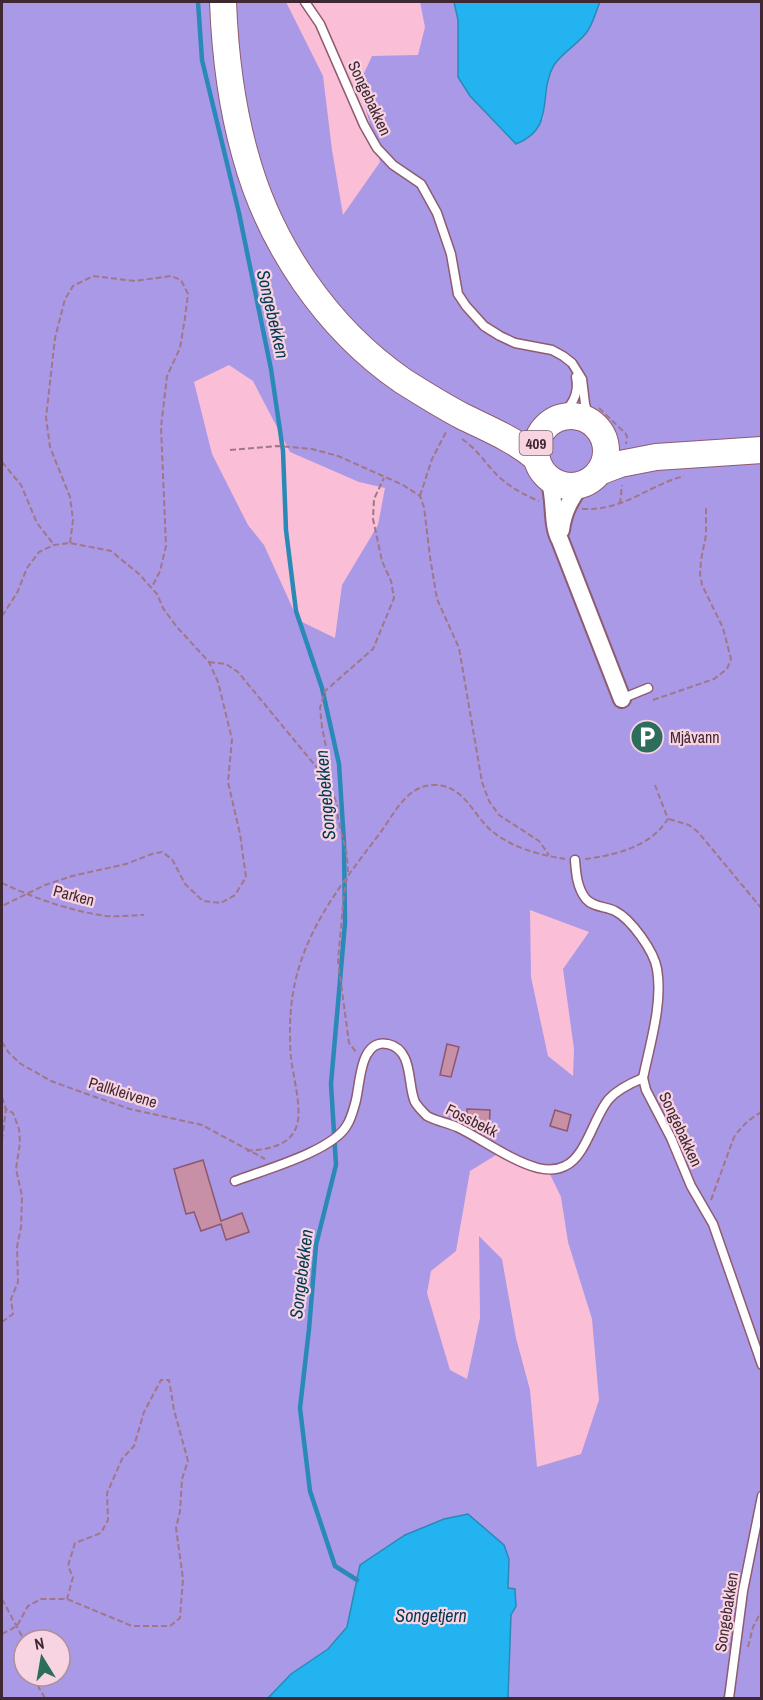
<svg xmlns="http://www.w3.org/2000/svg" width="763" height="1700" font-family="'Archivo Narrow',sans-serif">
  <style>
    .green { fill: #a999e6; fill-rule: evenodd }
    .water { fill: #22b3f0; stroke: #2b89b7; stroke-width: 1.5 }
    .lines { fill: none; stroke-linecap: round; stroke-linejoin: round }
    .stream { stroke: #2b89b7; stroke-width: 4.5 }
    .building { fill: #c890a7; stroke: #8c586e; stroke-width: 1.5 }
    .service-casing { stroke: #8e5b70; stroke-width: 11 }
    .minor-casing { stroke: #8e5b70; stroke-width: 20 }
    .primary-casing { stroke: #8e5b70; stroke-width: 28 }
    .path { stroke: #a17787; stroke-width: 2; stroke-dasharray: 6 3; stroke-linecap: butt }
    .service { stroke: #fff; stroke-width: 8 }
    .minor { stroke: #fff; stroke-width: 16 }
    .primary { stroke: #fff; stroke-width: 26 }
    .labels { text-anchor: middle; dominant-baseline: central; stroke-width: 4.5; stroke-linejoin: round; paint-order: stroke }
    .shield { fill: #f8d4e2; stroke: #765c66; stroke-width: 1.5 }
    .shield-label { font-size: 15px; font-weight: bold; fill: #3f2831 }
    .street-label { font-size: 16px; fill: #3f2831; stroke: #f8d4e2 }
    .poi-label { font-size: 16px; fill: #3f2831; stroke: #f8d4e2; text-anchor: start }
    .water-label { font-size: 18px; font-style: italic; fill: #003a52; stroke: #f8d4e2 }
  </style>
  <rect width="100%" height="100%" fill="#fabfd6"/>
  <!-- green -->
  <path class="green" d="M2,2h284l37,74 9,74 11,65 37,-53 -21,-78 13,-28 46,-1 7,-28 -5,-25h34l4,18v57l12,19 33,35 13,12 27,-24 5,-39 7,-16 33,-34 12,-28h161v1696h-253l3,-83 5,-9 -8,-17 1,-30 -104,-24 -45,30 -13,62 -19,22 -37,25 -23,24h-266zM229,365l24,16 37,71 69,30 26,6 -7,37 -36,60 -7,53 -37,-18 -34,-75 -16,-20 -36,-71 -18,-72zM530,910l59,22 -26,37 11,80 -1,27 -25,-20 -17,-79zM496,1155l52,15 13,27 7,45 24,77 7,81 -18,54 -44,13 -7,-77 -14,-52 -14,-79 -23,-23 1,82 -13,61 -17,-9 -23,-77 4,-22 25,-20 14,-80zM24,1640h36v36h-36z"/>
  <!-- water -->
  <g class="water">
    <path d="M454,2h146c-4,9 -7,22 -13,30 -9,12 -24,20 -33,33 -17,29 3,63 -38,79l-46,-48 -12,-19v-57z"/>
    <path d="M468,1514l36,31 5,14 -1,29 7,1 1,17 -5,9 -3,83h-240l23,-24 37,-25 19,-22 13,-62 45,-30 39,-16z"/>
  </g>
  <g class="lines">
    <!-- stream -->
    <path class="stream" d="M198,2l4,58 37,153 32,156 12,82 3,79 10,81 26,77 17,76 5,79 1,80 -14,161 5,81 -20,80 -7,84 -9,79 10,83 25,75 22,14"/>
  </g>
  <!-- building -->
  <g class="building">
    <path d="M447,1044l12,3 -8,30 -11,-2z"/>
    <path d="M467,1109l23,1 -1,20 -14,-1 -8,-4z"/>
    <path d="M555,1110l16,5 -4,16 -17,-5z"/>
    <path d="M203,1160l18,61 21,-8 7,19 -23,8 -5,-16 -20,7 -7,-19 -8,2 -12,-45z"/>
  </g>
  <g class="lines">
    <!-- service casing -->
    <g class="service-casing">
      <g id="service">
        <path d="M305,2l15,22 44,101 13,23 16,17 28,19 16,29 14,41 7,40 8,12 18,20 16,10 15,7 37,7 11,6 9,7 10,16 3,25 5,18"/>
        <path d="M559,418c12,-12 21,-23 17,-41"/>
        <path d="M621,699l27,-11"/>
        <path d="M575,860c1,13 2,28 11,39 8,9 20,7 29,12 16,8 39,40 42,58 6,34 -7,75 -14,109l3,12 25,48 20,48 22,38 49,141"/>
        <path d="M235,1181c29,-11 98,-30 112,-56 4,-6 6,-14 8,-21 5,-16 4,-55 24,-60 4,-1 6,0 9,0 26,6 19,41 27,58 2,4 9,11 12,14 9,5 21,7 30,11 25,12 54,34 81,41 8,2 19,2 27,-2 21,-9 29,-50 44,-67 9,-10 22,-16 34,-21"/>
        <path d="M729,1698l14,-107 19,-95"/>
      </g>
    </g>
    <!-- minor casing -->
    <g class="minor-casing">
      <g id="minor">
        <path d="M549,479c7,20 2,46 11,61l62,159"/>
        <path d="M561,530c2,-17 10,-33 21,-46"/>
      </g>
    </g>
    <!-- primary casing -->
    <g class="primary-casing">
      <g id="primary">
        <path d="M223,2c2,51 8,102 22,152 24,89 81,174 158,227 19,12 38,24 59,35 26,13 52,23 74,42"/>
        <circle cx="571" cy="451" r="35"/>
        <path d="M599,472l21,-8 36,-7 106,-7"/>
      </g>
    </g>
    <!-- path -->
    <g class="path">
      <path d="M599,408l26,25 2,3 -1,8"/>
      <path d="M462,439c15,10 24,25 36,37 12,11 26,19 41,25"/>
      <path d="M230,450l47,-4 35,3 26,7 65,29 17,11 4,11 6,50 7,42 22,49 23,134 7,19 10,14 40,26 10,14"/>
      <path d="M2,462l19,23 16,38 17,22"/>
      <path d="M420,496l12,-37 15,-29"/>
      <path d="M620,504l2,-19"/>
      <path d="M582,509c42,2 65,-23 102,-33"/>
      <path d="M70,543l3,-23 -3,-23 -20,-50 -4,-29 9,-80 10,-39 8,-13 20,-10 42,5 36,-5 10,4 7,14 -3,24 -5,30 -13,28 -6,51 5,119 -6,25 -8,16"/>
      <path d="M2,616l15,-23 10,-25 12,-16 15,-7 16,-2 41,8 28,23 18,20 6,14 13,18 33,36 9,20 14,57 -4,43 12,52 6,43 -11,18 -14,8 -18,-2 -18,-17 -13,-25 -10,-7 -10,2 -26,10 -54,12 -27,9 -43,21"/>
      <path d="M209,662l17,2 12,8 80,97 13,20 6,15 1,15 9,36 1,17"/>
      <path d="M653,700l61,-21 13,-10 4,-10 -8,-31 -21,-43 -2,-11 1,-14 5,-25v-29"/>
      <path d="M318,769l10,-12 -6,-30 -2,-19 5,-17 48,-42 21,-51 -3,-17 -9,-20 -9,-42 1,-20 10,-21"/>
      <path d="M669,819l20,6 9,7 64,77"/>
      <path d="M585,859c24,-3 52,-9 71,-26 5,-4 8,-9 12,-14l-13,-34"/>
      <path d="M347,878l-3,16 -6,67 11,82 7,9"/>
      <path d="M2,883c32,15 68,28 104,33 12,1 25,-1 38,-1"/>
      <path d="M2,1042l7,11 12,11 30,17 47,17 32,11 72,16 63,34"/>
      <path d="M2,1097l4,12 -4,-4"/>
      <path d="M2,1140l4,-31 7,4 6,16 1,14 -4,26 6,27 -1,31 -4,20 1,35 -7,17 2,15 -11,8"/>
      <path d="M247,1151c17,-2 39,-3 48,-21 9,-16 -2,-53 -4,-72 -1,-10 -1,-21 -1,-31 1,-82 44,-133 90,-194 15,-20 27,-49 56,-48 29,1 37,31 57,47 20,16 47,23 72,27"/>
      <path d="M711,1200l23,-63c8,-11 16,-19 28,-25"/>
      <path d="M2,1599l22,41"/>
      <path d="M2,1634l15,-8 11,-20 13,-7h26l65,27h38l10,-8 3,-39 -7,-51 4,-17 2,-32 6,-18 -14,-51 -5,-30h-8l-17,32 -10,34 -12,13 -15,34 1,27 -7,13 -26,10 -7,23 5,11 -6,22"/>
      <path d="M748,1647l5,-20 9,-17"/>
      <path d="M36,1676l3,12 6,10"/>
    </g>
    <!-- service -->
    <use href="#service" class="service"/>
    <!-- minor -->
    <use href="#minor" class="minor"/>
    <!-- primary -->
    <use href="#primary" class="primary"/>
  </g>
  <!-- icons -->
  <defs>
    <g id="parking-disc" transform="scale(1.725)"><circle r="9.5" fill="#2c6d5c" stroke="#f8d4e2"/><path d="M-3.5-5.5H1a3.5 3.5 0 0 1 0 7H-1V5.5H-3.5ZM-1-3.4V-.6H.8a1.4 1.4 0 0 0 0-2.8Z" fill="#fff"/></g>
  </defs>
  <g fill-rule="evenodd">
    <use href="#parking-disc" x="647" y="737"/>
  </g>
  <g class="labels">
    <!-- shield labels -->
    <rect class="shield" x="519.5" y="431" width="33" height="24" rx="4.5"/>
    <g class="shield-label">
      <text x="536" y="443">409</text>
    </g>
    <!-- street labels -->
    <g class="street-label">
      <text transform="translate(370 98) rotate(65)">Songebakken</text>
      <text transform="translate(74 895) rotate(15)">Parken</text>
      <text transform="translate(123 1092) rotate(17)">Pallkleivene</text>
      <text transform="translate(472 1120) rotate(26)">Fossbekk</text>
      <text transform="translate(681 1129) rotate(65)">Songebakken</text>
      <text transform="translate(726 1612) rotate(-81)">Songebakken</text>
    </g>
    <!-- poi labels -->
    <g class="poi-label">
      <text x="670" y="737">Mjåvann</text>
    </g>
    <!-- water labels -->
    <g class="water-label">
      <text transform="translate(273 314) rotate(77)">Songebekken</text>
      <text transform="translate(325 795) rotate(-95)">Songebekken</text>
      <text transform="translate(301 1274) rotate(-83)">Songebekken</text>
      <text x="431" y="1615">Songetjern</text>
    </g>
  </g>
  <!-- border -->
  <rect width="763" height="1700" fill="none" stroke="#3f2831" stroke-width="6"/>
  <!-- north arrow -->
  <g transform="translate(42 1658) rotate(349)"><circle r="28" fill="#f8d4e2" stroke="#ae8f9b" stroke-width="1.5"/>
  <path d="M0-4.5L10 22L0 15L-10 22Z" fill="#2c6d5c"/>
  <text y="-9" font-size="16" font-weight="bold" text-anchor="middle" fill="#3f2831">N</text>
  </g>
</svg>
